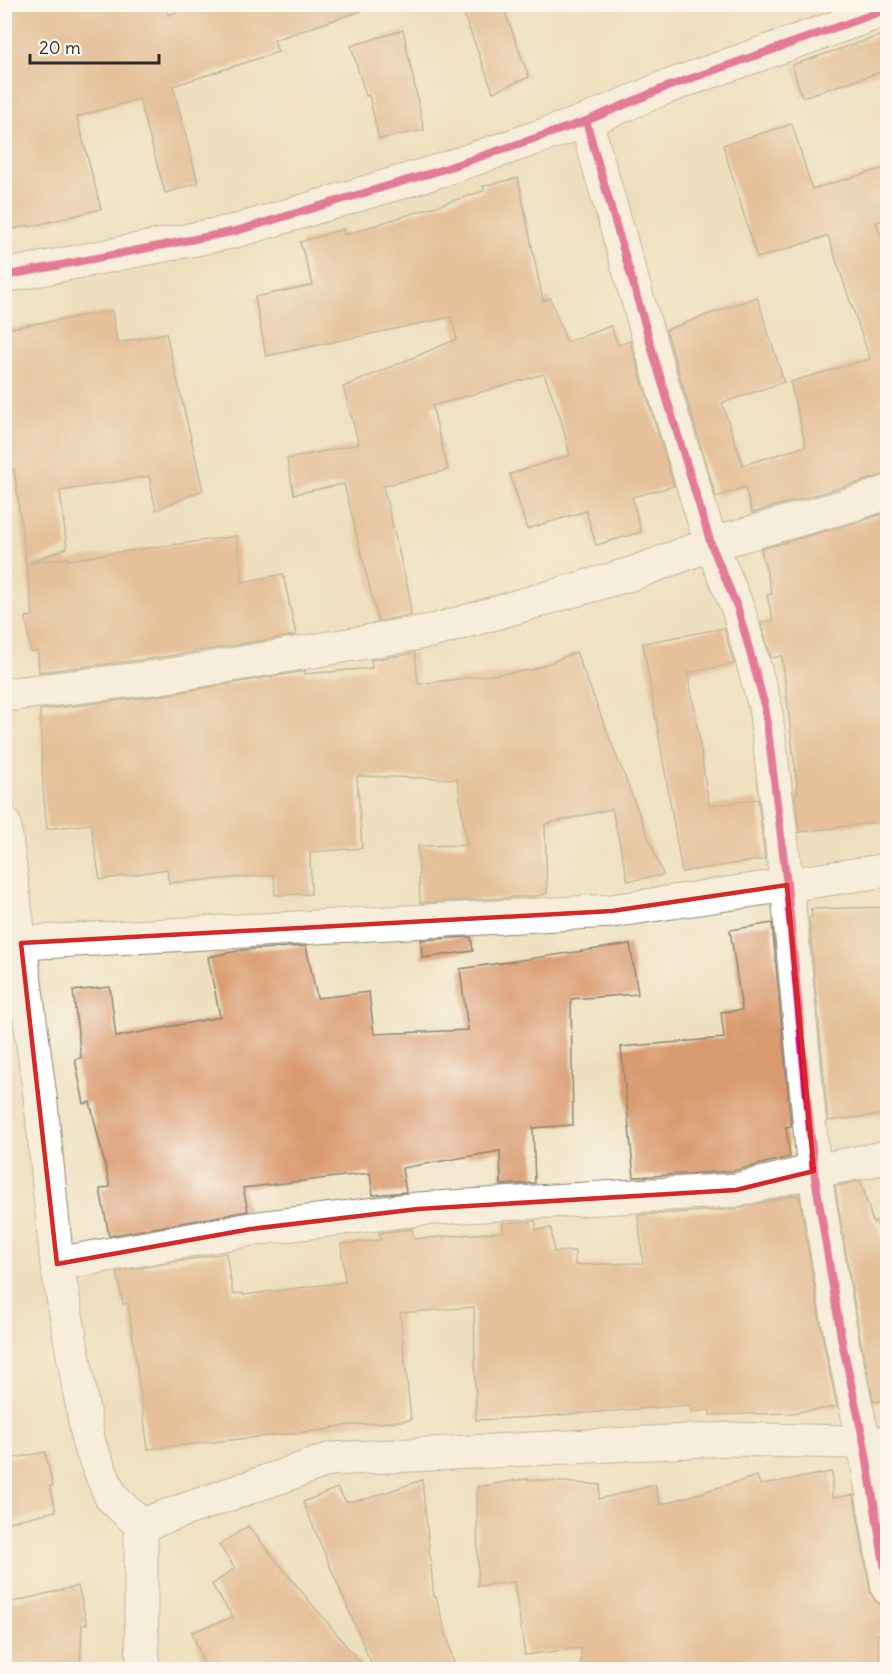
<svg xmlns="http://www.w3.org/2000/svg" width="892" height="1674" font-family="Delius,sans-serif">
  <style>
    .building { fill: #d99a70 }
    .lines { fill: none; stroke-linecap: round; stroke-linejoin: round }
    .minor-casing { stroke: #8c8674; stroke-width: 35 }
    .minor { stroke: #fff; stroke-width: 33 }
    .cycleway-casing { stroke: #fbf7ec; stroke-width: 11 }
    .cycleway { stroke: #d6006c; stroke-width: 8 }
    .marked { fill: none; stroke: #d62828; stroke-width: 4.5; stroke-linejoin: round }
  </style>
  <rect width="100%" height="100%" fill="#fbf7ec"/>
  <filter id="ink" filterUnits="userSpaceOnUse"><feTurbulence type="fractalNoise" baseFrequency=".0167" numOctaves="2"/><feDisplacementMap in="SourceGraphic" scale="12" xChannelSelector="R" yChannelSelector="G"/><feConvolveMatrix kernelMatrix="1 2 1 2 8 2 1 2 1" color-interpolation-filters="sRGB"/></filter>
  <filter id="wash" filterUnits="userSpaceOnUse"><feTurbulence type="fractalNoise" baseFrequency=".008" numOctaves="4" result="noise"/><feDisplacementMap in="SourceGraphic" scale="24" xChannelSelector="R" yChannelSelector="G"/><feGaussianBlur stdDeviation="1.35" result="paint"/><feColorMatrix in="noise" values="0 0 0 0 0 0 0 0 0 0 0 0 0 0 0 0 0 1.4 0 .05"/><feComposite in="paint" operator="in"/></filter>
  <g filter="url(#wash)">
    <rect width="100%" height="100%" fill="#eee0be"/>
    <g id="blocks">
      <!-- building -->
      <g class="building">
        <path d="M23,4h143l2,11 32,-11h159l2,7 -87,29 4,12 -105,34 25,97 -33,10 -26,-94 -62,18 24,92 -72,18 -1,-2 -24,7v-225z"/>
        <path d="M460,4h42l27,73 -36,15z"/>
        <path d="M403,30l21,100 -45,9 -10,-44 -3,1 -15,-50z"/>
        <path d="M888,33v37l-86,27 -10,-32z"/>
        <path d="M792,124l20,65 76,-22v52l-12,3 12,34v218l-136,39 -7,-26 -29,10 -50,-167 91,-33 27,85 -62,21 21,62 63,-19 -16,-64 80,-23 -42,-123 -71,22 -34,-113z"/>
        <path d="M518,178l25,123 7,-3 17,44 44,-16 7,19 12,-4 44,145 -42,11 9,35 -45,13 -10,-34 -59,18 -17,-55 60,-19 -10,-39 -16,-42 -112,32 16,64 -65,16 26,107 2,22 -33,6 -34,-137 -50,10 -7,-35 72,-15 -16,-57 114,-48 -6,-22 -185,39 -11,-59 58,-12 -13,-43 43,-13 1,6 140,-44 -1,-5z"/>
        <path d="M112,311l5,32 49,-10 37,157 -47,20 -7,-34 -89,15 7,57 -38,15 39,-5v2l45,-7 123,-17 7,46 40,-8 13,61 -139,23 -118,14 -1,-21 -7,1 -5,-35 7,-1 -19,-147 -6,1 -4,-28v-113z"/>
        <path d="M888,512v309l-89,11 -4,-38 3,-1 -16,-137 -11,2 -10,-36 12,-2 -6,-25 5,-1 -11,-45 104,-29z"/>
        <path d="M724,628l10,36 -47,9 7,32 15,101 49,-7 7,60 -83,13 -39,-229z"/>
        <path d="M576,652l87,223 -35,6 -16,-72 -67,15 2,70 -11,2 -116,7 -2,-57 49,-1 -10,-66 -100,-3 5,72 -52,4 1,42 -36,1 -1,-20 -105,8 -2,-14 -67,11 -9,-56 -44,5 -4,-42 -3,-77 123,-15 142,-24v3l67,-6 -1,-8 44,-7 3,31 114,-14z"/>
        <path d="M888,907v207l-60,7 -19,-203 3,-1 -1,-8z"/>
        <path d="M772,923l19,203 -5,1 4,30 -57,14 -99,6 -13,-130 103,-9 -3,-26 21,-2 -12,-80z"/>
        <path d="M471,937l2,14 -51,7 -1,-18z"/>
        <path d="M630,944l8,50 -67,5 2,126 -40,3 2,55 -34,2 -1,-34 -98,17 4,24 -33,3 -3,-22 -127,15 5,23 -139,25 -9,-47 10,-2 -20,-85 -6,2 -9,-45 6,-1 -8,-67 37,-4 6,50 104,-20 -12,-60 34,-7 64,-4 11,52 52,-6 5,42 94,-4 -8,-61z"/>
        <path d="M861,1181l12,42 3,-2 12,30v149l-14,2 -14,-64 -25,-152z"/>
        <path d="M795,1195v1l4,-1 25,150 13,62 -46,6 -81,2v-5l-19,2 -1,-7 -156,12 -58,3 -2,-113 -74,6 11,107 -79,7v2l-184,20 -20,-146 -5,1 -6,-32 109,-19 7,41 10,-1v2l102,-13 -4,-38 40,-4 -2,-7 33,-4 2,10 89,-7v-9l33,-2v9l15,-2 3,24 21,-1v14l68,-2 -5,-48 99,-6z"/>
        <path d="M45,1452l8,34h-3l6,25 -52,12v-63z"/>
        <path d="M832,1472v26l22,-3 16,97 4,8 7,5 7,1v27l-11,1 4,36h-300v-22l-56,7 -11,-73 -36,4 -1,-99 48,-8 75,6 -1,14 56,-14 5,20 97,-29 3,9z"/>
        <path d="M422,1480l12,117h2l20,73h-82l-71,-168 34,-14 9,14 23,-4z"/>
        <path d="M248,1526l118,144h-160l-14,-38 41,-15 -21,-32 23,-17 -16,-23z"/>
        <path d="M78,1586l9,38 -5,1 -2,45h-76v-66z"/>
      </g>
    </g>
  </g>
  <g filter="url(#ink)">
    <use href="#blocks" fill-opacity="0" stroke="#8c8674" stroke-width="1.5"/>
    <g class="lines">
      <!-- minor casing -->
      <g class="minor-casing">
        <g id="minor">
          <path d="M586,121l70,242 55,181 27,65 27,97 22,179 27,286 28,171 22,101 24,145"/>
          <path d="M4,276l232,-45 202,-60 148,-50 78,-33 224,-79"/>
          <path d="M4,695l156,-18 276,-47 198,-57 77,-29 149,-42 28,-10"/>
          <path d="M4,823l37,281 16,160 32,180 22,53 30,28v89l2,49 -2,7"/>
          <path d="M21,943l591,-32 276,-41"/>
          <path d="M57,1264l194,-35 167,-20 318,-19 78,-19 74,-14"/>
          <path d="M141,1525l190,-66 398,-20 159,4"/>
        </g>
      </g>
      <!-- minor -->
      <use href="#minor" class="minor"/>
      <!-- cycleway casing -->
      <g class="cycleway-casing">
        <g id="cycleway">
          <path d="M586,121l70,242 55,181 27,65 27,97 22,179 27,286 28,171 22,101 24,145"/>
          <path d="M4,276l232,-45 202,-60 148,-50 78,-33 224,-79"/>
        </g>
      </g>
      <!-- cycleway -->
      <use href="#cycleway" class="cycleway"/>
    </g>
  </g>
  <!-- marked area -->
  <path d="M0 0H892V1674H0ZM787,885l27,286 -78,19 -318,19 -167,20 -194,35 -36,-321 591,-32z" fill="#eee0be" fill-opacity=".55" fill-rule="evenodd"/>
  <path class="marked" d="M787,885l27,286 -78,19 -318,19 -167,20 -194,35 -36,-321 591,-32z"/>
  <!-- margin -->
  <rect width="892" height="1674" fill="none" stroke="#fbf7ec" stroke-width="24"/>
  <!-- scale -->
  <path d="M30 54v9h129v-9" fill="none" stroke="#2b2b2b" stroke-width="3"/>
  <text x="39" y="54" font-size="18" fill="#2b2b2b" stroke="#fbf7ec" stroke-width="4.5" paint-order="stroke">20 m</text>
</svg>
